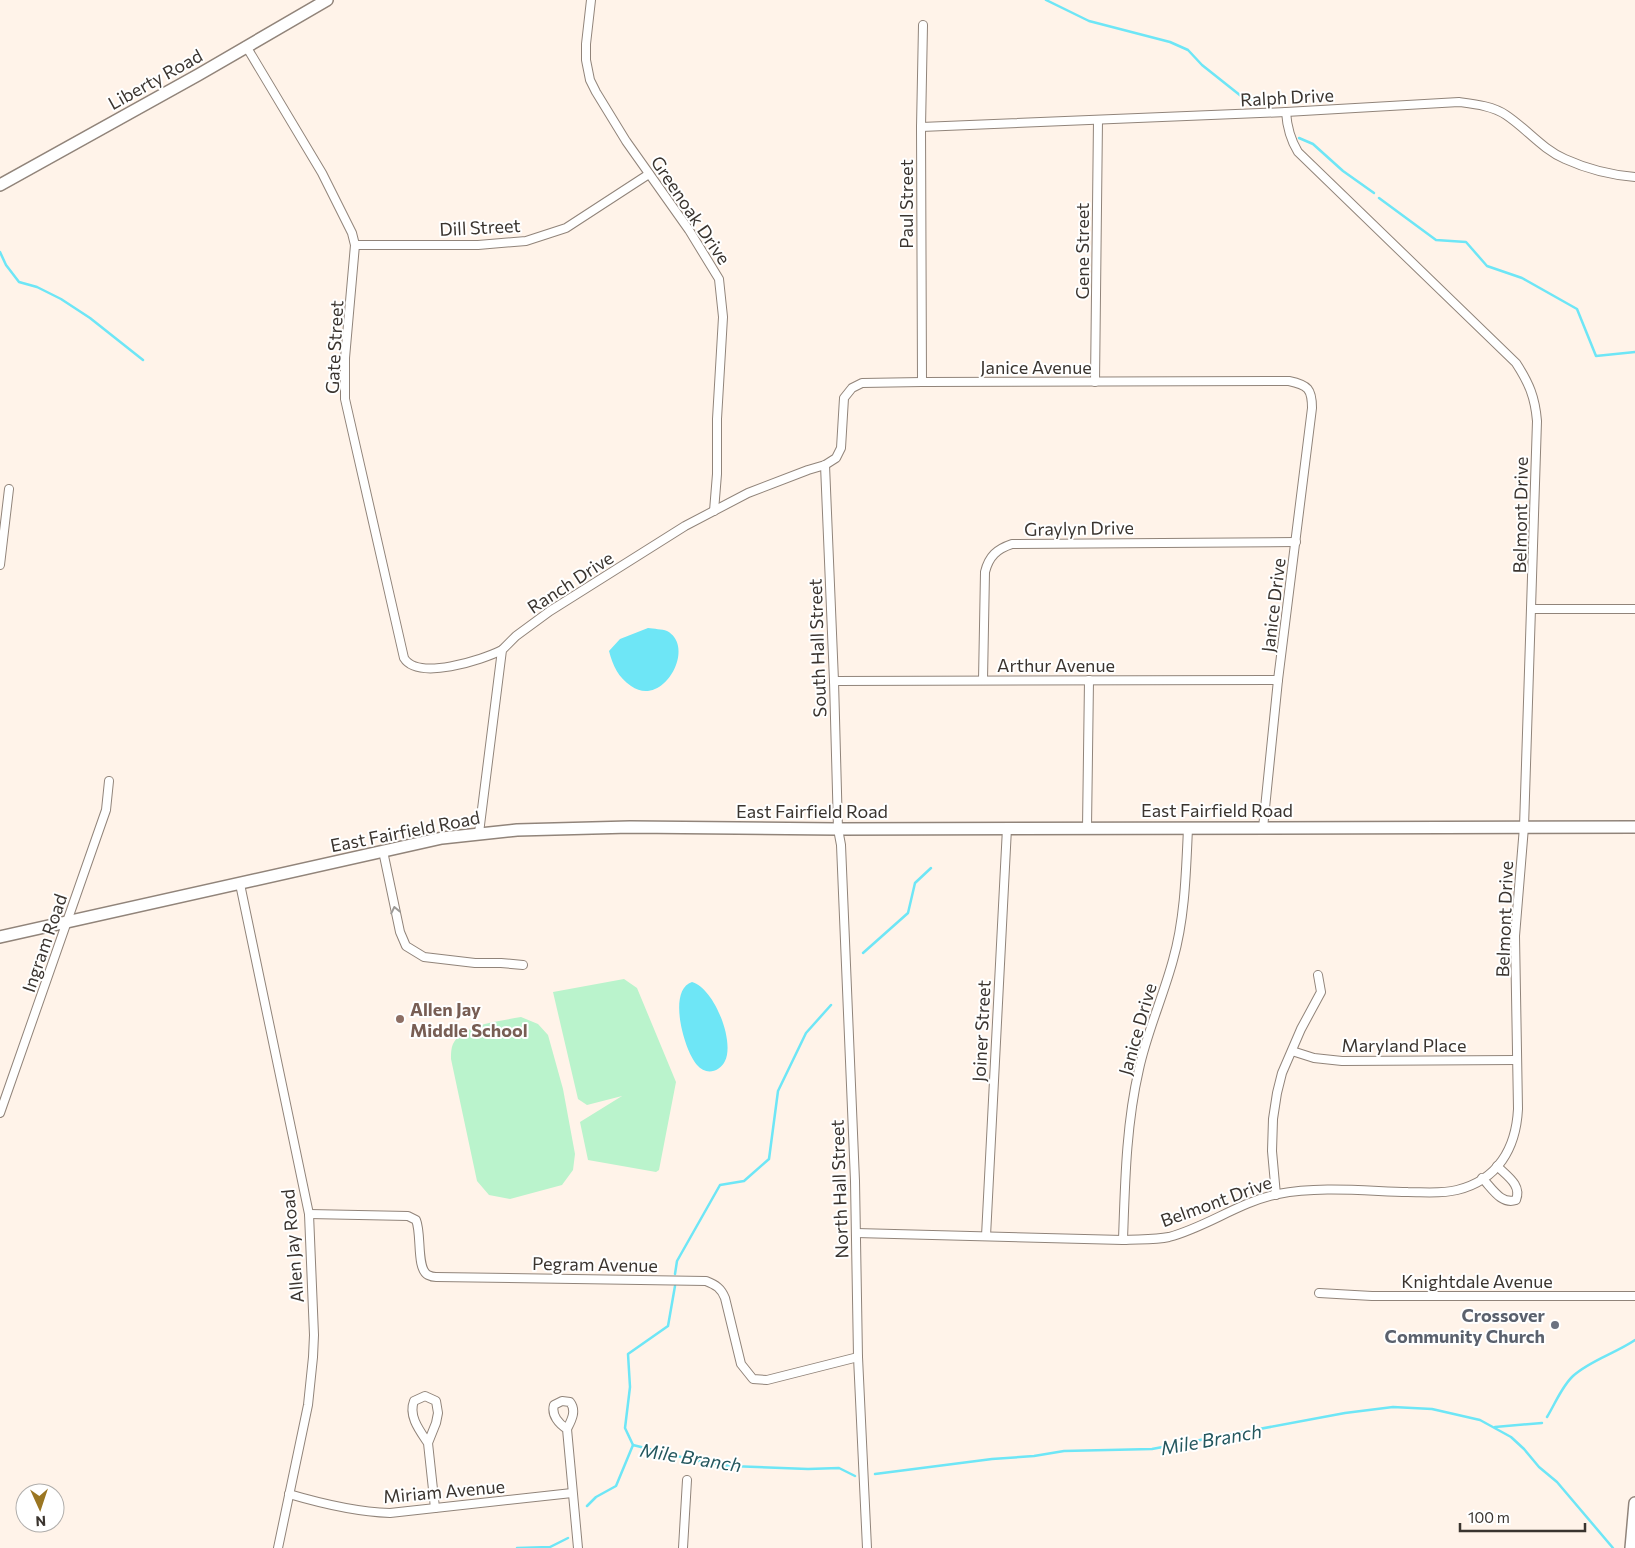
<svg xmlns="http://www.w3.org/2000/svg" width="1635" height="1548" font-family="Commissioner,sans-serif">
  <style>
    .green { fill: #baf3cc }
    .water { fill: #6ee6f6 }
    .lines { fill: none; stroke-linecap: round; stroke-linejoin: round }
    .stream { stroke: #6ee6f6; stroke-width: 2.5 }
    .street-casing { stroke: #91847a; stroke-width: 10 }
    .secondary-casing { stroke: #91847a; stroke-width: 14 }
    .street { stroke: #fff; stroke-width: 8 }
    .secondary { stroke: #fff; stroke-width: 11 }
    .oneway { stroke: #9c9a97 }
    .education-dot { fill: #8d6e63; stroke: #fff; stroke-width: 2 }
    .worship-dot { fill: #6b7280; stroke: #fff; stroke-width: 2 }
    .labels { text-anchor: middle; dominant-baseline: central; stroke-width: 4; stroke-linejoin: round; paint-order: stroke }
    .street-label { font-size: 18px; fill: #3a342f; stroke: #fff }
    .education-label { font-size: 18px; font-weight: bold; fill: #785e54; stroke: #fff; text-anchor: start }
    .worship-label { font-size: 18px; font-weight: bold; fill: #5b616d; stroke: #fff; text-anchor: end }
    .water-label { font-size: 19px; font-style: italic; fill: #24575e; stroke: #fff }
  </style>
  <rect width="100%" height="100%" fill="#fff3e9"/>
  <!-- green -->
  <g class="green">
    <path d="M624,979l13,9 39,94 -17,88 -3,2 -68,-12 -8,-38 42,-26 -35,9 -9,-6 -25,-107z"/>
    <path d="M521,1017l17,7 10,11 15,54 12,65 -2,16 -11,15 -52,14 -21,-4 -12,-14 -26,-122c0,-4 0,-11 2,-15 10,-20 47,-23 68,-27z"/>
  </g>
  <!-- water -->
  <g class="water">
    <path d="M648,628c6,1 14,1 19,3 30,16 -4,78 -36,55 -13,-9 -18,-20 -22,-35l11,-12z"/>
    <path d="M692,982c22,6 43,59 33,79 -6,12 -20,14 -28,4 -13,-15 -30,-75 -5,-83z"/>
  </g>
  <g class="lines">
    <!-- stream -->
    <g class="stream">
      <path d="M1046,0l43,21 81,21 18,8 14,15 39,31 26,8"/>
      <path d="M1299,138l14,6 30,27 31,22"/>
      <path d="M1379,198l57,42 30,2 21,24 35,12 55,31 19,47 39,-4"/>
      <path d="M0,252l6,13 13,17 18,5 24,12 29,19 53,42"/>
      <path d="M863,953l45,-40 7,-30 16,-15"/>
      <path d="M675,1274l2,-13 43,-76 24,-4 25,-22 9,-68 28,-58 25,-28"/>
      <path d="M1547,1417c8,-13 15,-31 26,-41 16,-15 43,-23 62,-36"/>
      <path d="M1495,1427l47,-4"/>
      <path d="M633,1445l-8,-17 5,-41 -2,-33 40,-28 7,-40"/>
      <path d="M875,1474l117,-15 42,-3 30,-5 88,-2 193,-36 48,-6 39,2 48,11 31,17 13,12 15,18 18,15 56,66"/>
      <path d="M587,1506l9,-9 20,-11 17,-41 60,15 37,6 78,3 31,-1 16,8"/>
      <path d="M517,1548l33,-1 18,-9"/>
    </g>
    <!-- street casing -->
    <g class="street-casing">
      <g id="street">
        <path d="M591,0l-5,44v16l4,20 6,12 30,49 63,89 30,49 4,38 -6,102v55l-3,37"/>
        <path d="M246,46l76,127 30,60 3,12 -10,113v41l59,259c14,23 78,2 98,-8"/>
        <path d="M921,127l365,-15 173,-10c15,2 34,4 47,13 21,14 36,34 59,44 22,10 46,16 70,18"/>
        <path d="M355,245h123l48,-4 40,-13 83,-54"/>
        <path d="M922,382l-1,-255 2,-102"/>
        <path d="M1095,382l3,-262"/>
        <path d="M825,465l9,216 4,148 3,16 14,336 3,176 9,191"/>
        <path d="M0,565l9,-76"/>
        <path d="M1532,609h103"/>
        <path d="M983,680l2,-108c4,-16 12,-23 27,-28l284,-2"/>
        <path d="M834,681l444,-1"/>
        <path d="M1087,828l2,-148"/>
        <path d="M479,833l23,-183 14,-14 34,-25 135,-85 63,-33 60,-23 17,-5 11,-7 5,-10 3,-50 8,-10 10,-5 60,-1 367,-1c19,4 23,8 23,27l-34,272 -15,148"/>
        <path d="M383,851l17,81 6,14 18,11 51,6h26l22,2"/>
        <path d="M240,884l69,330 5,121 -1,22 -5,48 -30,143"/>
        <path d="M1292,1051l22,7 28,3 175,-1"/>
        <path d="M0,1113l106,-303 3,-29"/>
        <path d="M1482,1178c10,10 19,27 34,22 6,-15 -9,-24 -19,-34"/>
        <path d="M1276,1195l-4,-44 1,-32 4,-26 5,-20 19,-44 20,-37 -3,-17"/>
        <path d="M309,1214l99,2 8,4c6,14 0,49 12,55 2,1 5,2 8,2l270,4c10,4 15,7 19,17l16,66 12,15 14,1 91,-23"/>
        <path d="M856,1233l267,7c15,-1 32,0 46,-3 38,-10 70,-35 109,-43 41,-8 88,-3 130,-2 16,0 33,2 49,-2 41,-10 59,-42 61,-81l-3,-173 9,-109 13,-406c-2,-24 -8,-38 -21,-58l-218,-211c-8,-13 -11,-25 -12,-40"/>
        <path d="M986,1236l21,-408"/>
        <path d="M1123,1240c2,-57 3,-115 16,-171 8,-37 24,-72 34,-109 12,-42 13,-88 15,-132"/>
        <path d="M1319,1293l53,3h263"/>
        <path d="M567,1429c-8,-5 -16,-14 -13,-24l8,-4 8,1c7,9 1,19 -3,27l11,119"/>
        <path d="M428,1443c-8,-12 -20,-27 -14,-42l11,-5 11,5 2,12 -2,10 -8,20 7,65"/>
        <path d="M289,1494c34,10 67,18 101,19l182,-20"/>
        <path d="M683,1548l4,-68"/>
      </g>
    </g>
    <!-- secondary casing -->
    <g class="secondary-casing">
      <g id="secondary">
        <path d="M0,185l198,-110 129,-75"/>
        <path d="M0,937l442,-99 75,-8 113,-3 208,2 797,-2"/>
        <path d="M1631,1548l4,-45"/>
      </g>
    </g>
    <!-- street -->
    <use href="#street" class="street"/>
    <!-- secondary -->
    <use href="#secondary" class="secondary"/>
  </g>
  <!-- one-way arrows -->
  <defs><path id="oneway-chevron" d="M-2-3.5L2.5 0L-2 3.5" fill="none" stroke-width="1.6" stroke-linecap="round" stroke-linejoin="round" transform="scale(1.25)"/></defs>
  <use class="oneway" href="#oneway-chevron" transform="translate(395 910) rotate(-102)"/>
  <!-- markers -->
  <circle class="education-dot" cx="400" cy="1019" r="5"/>
  <circle class="worship-dot" cx="1555" cy="1325" r="5"/>
  <g class="labels">
    <!-- street labels -->
    <g class="street-label">
      <text transform="translate(155 79) rotate(-29)">Liberty Road</text>
      <text transform="translate(1287 97) rotate(-3)">Ralph Drive</text>
      <text transform="translate(906 204) rotate(-90)">Paul Street</text>
      <text transform="translate(691 210) rotate(56)">Greenoak Drive</text>
      <text transform="translate(480 227) rotate(-3)">Dill Street</text>
      <text transform="translate(1082 251) rotate(-90)">Gene Street</text>
      <text transform="translate(334 347) rotate(-87)">Gate Street</text>
      <text x="1036" y="367">Janice Avenue</text>
      <text transform="translate(1520 515) rotate(-89)">Belmont Drive</text>
      <text transform="translate(1079 528) rotate(-1)">Graylyn Drive</text>
      <text transform="translate(570 582) rotate(-33)">Ranch Drive</text>
      <text transform="translate(1273 605) rotate(-83)">Janice Drive</text>
      <text transform="translate(817 648) rotate(-92)">South Hall Street</text>
      <text x="1056" y="665">Arthur Avenue</text>
      <text x="1217" y="810">East Fairfield Road</text>
      <text x="812" y="811">East Fairfield Road</text>
      <text transform="translate(405 831) rotate(-11)">East Fairfield Road</text>
      <text transform="translate(1504 919) rotate(-88)">Belmont Drive</text>
      <text transform="translate(44 943) rotate(-71)">Ingram Road</text>
      <text transform="translate(1137 1029) rotate(-74)">Janice Drive</text>
      <text transform="translate(981 1031) rotate(-87)">Joiner Street</text>
      <text x="1404" y="1045">Maryland Place</text>
      <text transform="translate(839 1189) rotate(-92)">North Hall Street</text>
      <text transform="translate(1216 1201) rotate(-20)">Belmont Drive</text>
      <text transform="translate(292 1246) rotate(-95)">Allen Jay Road</text>
      <text transform="translate(595 1264) rotate(1)">Pegram Avenue</text>
      <text x="1477" y="1281">Knightdale Avenue</text>
      <text transform="translate(444 1491) rotate(-5)">Miriam Avenue</text>
    </g>
    <!-- education labels -->
    <g class="education-label">
      <text x="410" y="1009">Allen Jay<tspan x="410" dy="21">Middle School</tspan></text>
    </g>
    <!-- worship labels -->
    <g class="worship-label">
      <text x="1545" y="1315">Crossover<tspan x="1545" dy="21">Community Church</tspan></text>
    </g>
    <!-- water labels -->
    <g class="water-label">
      <text transform="translate(1211 1439) rotate(-10)">Mile Branch</text>
      <text transform="translate(691 1457) rotate(9)">Mile Branch</text>
    </g>
  </g>
  <!-- north arrow -->
  <g transform="translate(40 1508) rotate(177)"><circle r="24" fill="#ffffff" stroke="#b0aeac"/>
  <path d="M0-4L9 19L0 12L-9 19Z" fill="#9b7622"/>
  <text y="-8" font-size="14" font-weight="bold" text-anchor="middle" fill="#3a342f">N</text>
  </g>
  <!-- scale -->
  <path d="M1460 1523v8h125v-8" fill="none" stroke="#3a342f" stroke-width="2.5"/>
  <text x="1468" y="1523" font-size="15" fill="#3a342f" stroke="#ffffff" stroke-width="4" paint-order="stroke">100 m</text>
</svg>
